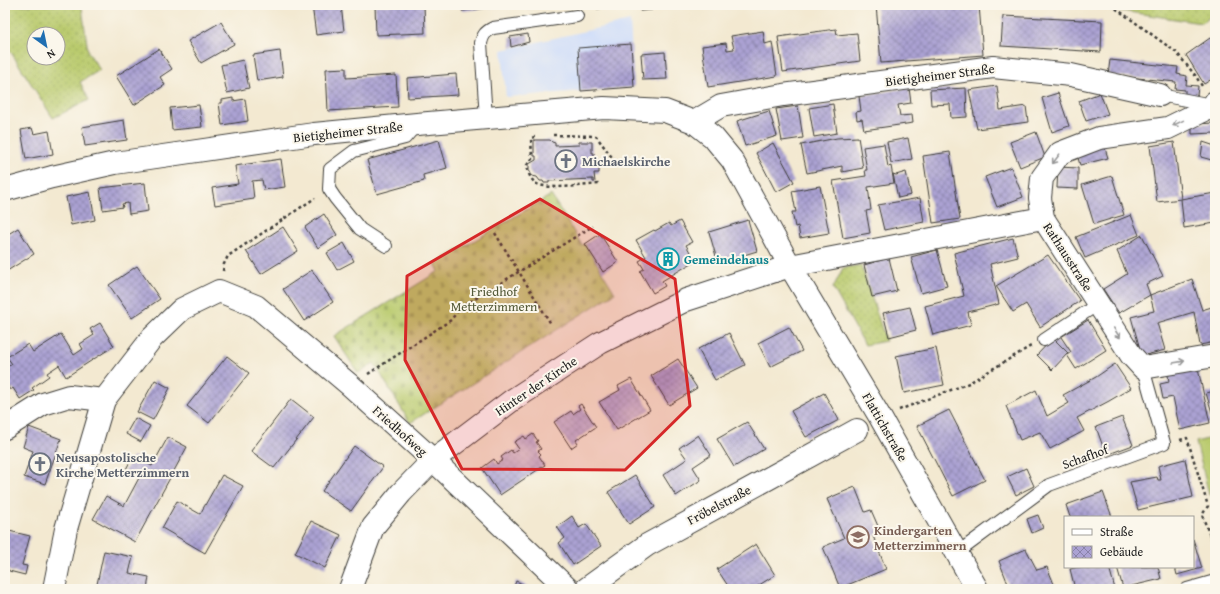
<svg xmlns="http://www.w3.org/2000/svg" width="1220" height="594" font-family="'Gentium Book Plus',serif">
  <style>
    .built { fill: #ccdbfa }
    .grass { fill: url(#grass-dots); stroke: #6a7344; fill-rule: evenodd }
    .cemetery { fill: url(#cemetery-stones); stroke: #6a7344 }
    .park { fill: #b9ca6d; stroke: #6a7344 }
    .building { fill: url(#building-cross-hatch) }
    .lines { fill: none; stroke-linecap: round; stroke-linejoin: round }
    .service-casing { stroke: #3c3b37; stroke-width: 14 }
    .minor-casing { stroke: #3c3b37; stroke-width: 24 }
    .tertiary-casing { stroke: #3c3b37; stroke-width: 24 }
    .secondary-casing { stroke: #3c3b37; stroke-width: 24 }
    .path { stroke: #3c3b37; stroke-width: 2.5; stroke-dasharray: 3 3; stroke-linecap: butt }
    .service { stroke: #fff; stroke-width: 12 }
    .minor { stroke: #fff; stroke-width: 22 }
    .tertiary { stroke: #fff; stroke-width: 22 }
    .secondary { stroke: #fff; stroke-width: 22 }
    .oneway { stroke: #999 }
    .marked { fill: #d62828; fill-opacity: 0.2; stroke: #d62828; stroke-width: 3; stroke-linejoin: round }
    .labels { text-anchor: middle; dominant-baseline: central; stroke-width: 4; stroke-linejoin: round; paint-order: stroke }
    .street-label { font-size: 13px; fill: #1c1c1c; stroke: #fbf7ec }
    .worship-label { font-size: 13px; font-weight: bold; fill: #5b616d; stroke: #fbf7ec; text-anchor: start }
    .culture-label { font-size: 13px; font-weight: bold; fill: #0d838f; stroke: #fbf7ec; text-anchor: start }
    .park-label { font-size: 13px; fill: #535938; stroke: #fbf7ec }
    .education-label { font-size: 13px; font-weight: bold; fill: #785e54; stroke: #fbf7ec; text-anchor: start }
  </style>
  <defs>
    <pattern id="grass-dots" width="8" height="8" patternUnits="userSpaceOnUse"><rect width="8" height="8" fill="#b9ca6d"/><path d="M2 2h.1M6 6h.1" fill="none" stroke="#9ead5e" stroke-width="1.8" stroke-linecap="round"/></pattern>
    <pattern id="cemetery-stones" width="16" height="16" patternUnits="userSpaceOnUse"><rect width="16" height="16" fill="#b9ca6d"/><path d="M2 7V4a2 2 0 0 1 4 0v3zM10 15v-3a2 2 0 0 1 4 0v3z" fill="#9ead5e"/></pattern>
    <pattern id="building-cross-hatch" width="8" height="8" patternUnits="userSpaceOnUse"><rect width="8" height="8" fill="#aba2d3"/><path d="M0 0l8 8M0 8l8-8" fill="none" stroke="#8a83aa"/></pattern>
  </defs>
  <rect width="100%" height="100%" fill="#fbf7ec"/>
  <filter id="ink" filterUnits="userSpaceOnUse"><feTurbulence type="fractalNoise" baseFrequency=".025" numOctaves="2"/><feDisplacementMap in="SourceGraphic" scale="8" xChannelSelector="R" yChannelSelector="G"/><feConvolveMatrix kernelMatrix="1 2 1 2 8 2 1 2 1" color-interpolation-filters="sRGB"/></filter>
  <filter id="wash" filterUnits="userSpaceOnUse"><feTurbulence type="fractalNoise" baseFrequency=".012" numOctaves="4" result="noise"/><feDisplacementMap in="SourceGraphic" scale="16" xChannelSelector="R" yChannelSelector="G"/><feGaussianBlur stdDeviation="0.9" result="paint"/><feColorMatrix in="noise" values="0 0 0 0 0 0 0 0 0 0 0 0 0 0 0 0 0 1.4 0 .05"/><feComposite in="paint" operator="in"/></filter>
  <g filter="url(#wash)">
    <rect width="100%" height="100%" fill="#f3e9d1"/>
    <!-- built -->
    <path class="built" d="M630,21l4,66 -128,10 -4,-47z"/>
    <!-- grass -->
    <g class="grass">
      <path d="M5,5h78l-1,2 6,45 12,18 -20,12 9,18 -36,18 -48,-75zM34,34h24v24h-24z"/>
      <path d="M1083,5h132v9l-14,9z"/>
      <path d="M861,265l25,76 -21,4 -32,-57 10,-20z"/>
    </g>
    <!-- cemetery -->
    <path class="cemetery" d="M551,195l31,50 3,-1 30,49 -205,130 -36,-60 -16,10 -24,-37 105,-65 -4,-7z"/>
    <!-- park -->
    <path class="park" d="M1215,437v57l-6,1 -13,-53z"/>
    <g id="blocks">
      <!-- building -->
      <g class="building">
        <path d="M312,5h29l3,26 -28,4z"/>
        <path d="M375,5h49l1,28 -49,2z"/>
        <path d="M461,5h44v1l-43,5z"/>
        <path d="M524,5h27v1l-26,3z"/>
        <path d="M596,5h29v1l-28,3z"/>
        <path d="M640,5h12v5l-12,1z"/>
        <path d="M876,5h103l4,50 -102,8z"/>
        <path d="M1003,16l99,5 -1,31 -100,-6z"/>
        <path d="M221,22l13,22 -33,19 -13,-22z"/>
        <path d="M836,29l1,6 20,-2 3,28 -77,11 -5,-35z"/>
        <path d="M763,31l2,13 7,-2 5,34 -69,11 -6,-41 24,-3 1,7 7,-1 -3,-13z"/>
        <path d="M528,34l1,8 -18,5 -1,-10z"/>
        <path d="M1210,38l2,2 3,-2v39l-11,7 -18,-29z"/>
        <path d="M631,44l3,43 -53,4 -3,-43z"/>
        <path d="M159,49l13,20 -12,8 5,8 -31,20 -18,-29z"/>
        <path d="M280,51l3,26 -26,4 -4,-26z"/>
        <path d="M665,52l2,27 -24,1 -2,-26z"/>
        <path d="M243,60l6,28 -22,5 -6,-28z"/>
        <path d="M1110,60l68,7 -1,7 10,2 -1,9 12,1 -1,10 -12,-1v-5l-10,-1 1,-7 -68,-7z"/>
        <path d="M346,68v10l50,-3 2,32 -70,4 -2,-42z"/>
        <path d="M456,74l2,21 -50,3 -1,-20z"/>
        <path d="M997,86l3,24 26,-4 2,16 -51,7 -8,-39z"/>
        <path d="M909,88l2,15 -13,2 2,11 12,-1 1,8 -49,7 -2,-11 -5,1 -1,-8 5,-1 -2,-15z"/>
        <path d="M966,88l1,29 -16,1 -1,-14 -19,1 -1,-15z"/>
        <path d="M1058,93l11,33 -17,6 -10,-34z"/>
        <path d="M1100,93l8,21 -22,7 -7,-20z"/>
        <path d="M233,98v3l12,-2 3,22 -26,4 -3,-22h3v-3z"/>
        <path d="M833,104l4,29 -23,4 -5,-29z"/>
        <path d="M199,105l3,22 -30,3 -2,-22z"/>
        <path d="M798,106l5,32 -21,3 -6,-32z"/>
        <path d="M769,111l8,25 -32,10 -8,-25z"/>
        <path d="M124,120l3,20 -42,6 -3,-19z"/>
        <path d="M1215,123v10l-23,1v-10z"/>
        <path d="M32,128l2,6 15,-3 4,23 -27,5 -5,-29z"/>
        <path d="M1036,132l9,25 -25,10 -10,-25z"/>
        <path d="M858,137l5,31 -21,4v-6l-35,7 -6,-28 36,-7z"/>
        <path d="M908,138l4,21 -21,4 -4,-21z"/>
        <path d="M439,140l8,28 -24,7 1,6 -47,13 -10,-34z"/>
        <path d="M534,140h16l2,2 3,1v3l24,-1v-3h13v11h2v7h5v13h-5l1,9h-2v-3l-44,2v2h-5l-1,-2h-3l-3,-4 -5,-1 -3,-6v-6l7,-4v-4h-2z"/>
        <path d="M1103,142l5,16 -28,7 -4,-14z"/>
        <path d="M1174,142l7,57 -24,3 -7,-56z"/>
        <path d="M1203,142l12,4v15l-14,-4z"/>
        <path d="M773,143l21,39 -18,10 -20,-39z"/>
        <path d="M884,144l4,23 3,-1 3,17 -26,4 3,23 -5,1 4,22 -27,5 -10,-57 33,-5 -1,-6h2l-4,-23z"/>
        <path d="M950,152l10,67 -27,4 -10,-67z"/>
        <path d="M281,159l4,28 -21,3 -2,-10 -10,1 2,18 -39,6 -3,-17 26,-4 -3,-18z"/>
        <path d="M1011,167l12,30 -26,10 -12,-30z"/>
        <path d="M1058,167l20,1v21l-21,-1z"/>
        <path d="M906,172l5,23 -13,3 -5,-24 3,1z"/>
        <path d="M1112,176l12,39 -30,9 -12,-39z"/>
        <path d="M145,183l3,28 -19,3 -1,-11 -6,1 1,3 -20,3 -3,-22z"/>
        <path d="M820,186l9,47 -29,5 -2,-12 -3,1 -3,-15h4l-4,-21z"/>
        <path d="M90,192l5,28 -24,5 -5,-28z"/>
        <path d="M1215,193v30l-31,5 -3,-29z"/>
        <path d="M920,198l4,24 -40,8 -6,-25z"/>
        <path d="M324,214l13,21 -19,13 -13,-21z"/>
        <path d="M1131,215l8,20 -54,23 -9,-21z"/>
        <path d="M748,220l9,31 -39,12 -9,-31z"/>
        <path d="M680,221l12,21 -6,3 9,16 -33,20 3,5 -12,7 -13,-22 4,-2 -5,-8 7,-4 -10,-17 18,-10 1,1 14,-8 2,3z"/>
        <path d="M283,227l15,24 -37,23 -15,-23z"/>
        <path d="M18,228l16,26 -27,17 -2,-3v-32z"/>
        <path d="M600,234l18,28 -15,10 -18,-28z"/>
        <path d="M1142,235l21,41 -17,8 4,11 -31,18 -16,-24 24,-15 -10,-23z"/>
        <path d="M1013,238l5,19 -28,7 9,40 -31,8 3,13 -38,10 -8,-29 39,-10 -10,-43z"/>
        <path d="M344,243l10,18 -17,9 -10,-17z"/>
        <path d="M937,250l10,36 -26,7 -10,-36z"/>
        <path d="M1048,255l32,46 -40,26 -14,-23 -13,8 -17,-26z"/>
        <path d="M889,258l8,33 -25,6 -8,-32z"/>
        <path d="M137,266l23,33 -28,19 -23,-33z"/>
        <path d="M312,270l21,32 -29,19 -21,-32z"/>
        <path d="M1192,279l10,31 13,-4v36l-15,3 -6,-33 -37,11 8,27 -23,6 -11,-39 23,-6 -4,-16z"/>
        <path d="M910,307l6,23 -27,7 -6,-24z"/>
        <path d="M1088,320l18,30 -30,19 -9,-14 4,-3 -10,-15z"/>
        <path d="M100,323l14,23 -48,31 -7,-12 -12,8 2,3 -17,12 2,2 -14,9 -7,-11 -3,2 -5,-8v-14l7,-4 -5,-7 21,-13 5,8 28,-18 13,21 9,-6 -3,-5 14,-9 -4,-6z"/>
        <path d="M789,327l13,24 -32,16 -12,-24z"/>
        <path d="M729,333l16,32 -30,15 -17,-31z"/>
        <path d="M1053,338l15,15 -16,17 -15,-15z"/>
        <path d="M936,348l8,37 -40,8 -8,-37z"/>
        <path d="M227,356l22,17 -40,50 -22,-17z"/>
        <path d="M678,359l19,29 -28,17 -18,-29z"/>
        <path d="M1115,364l16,24 -22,13 -32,17 7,13 -34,18 -10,-17 -20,8 -14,-34 30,-16 11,26 22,-13 -6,-8 33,-18z"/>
        <path d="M1198,369l12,54 -30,7 -7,-33 -10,2 -3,-15 9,-2 -1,-7z"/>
        <path d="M631,379l19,31 -33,20 -18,-28 21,-12 -2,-4z"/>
        <path d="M155,380l15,8 -17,32 -16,-8z"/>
        <path d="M1215,391v25h-2l-7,-23z"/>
        <path d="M824,393l15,27 -33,17 -15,-26z"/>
        <path d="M291,399l23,18 -40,51 -23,-17z"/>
        <path d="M581,404l15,23 -20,13 2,3 -7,5 -17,-26 17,-11 2,3 7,-5 -2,-3z"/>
        <path d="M949,410l36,70 -32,16 -36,-70z"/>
        <path d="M1122,417l11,28 -27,10 -10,-28z"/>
        <path d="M135,418l15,8 -9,16 -15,-8z"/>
        <path d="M747,422l17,27 -30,18 -17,-28z"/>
        <path d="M29,427l32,12 -16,45 -21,-7 9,-26 -10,-4z"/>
        <path d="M533,434l5,7 -2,1 5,7 -3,2 3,3 -2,2 6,9 -45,30 -18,-27 12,-9 3,5 6,-4 -2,-3 10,-7 2,3 6,-4 -5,-7 10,-6 2,3z"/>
        <path d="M698,435l13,20 -18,12 8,13 -25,16 -13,-21 24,-16 -8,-11z"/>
        <path d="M168,437l19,10 -52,95 -42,-23 13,-23 18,10 15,-28 -14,-7 8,-15 19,10z"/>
        <path d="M354,446l29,21 -32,44 -29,-20z"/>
        <path d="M1185,459l8,38 -55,13 -8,-28 27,-5 1,3h3l-3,-14z"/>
        <path d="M1026,468l8,18 -18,9 -9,-18z"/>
        <path d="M222,475l21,11 -38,67 -43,-25 15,-27 23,13z"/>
        <path d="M635,475l20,32 -26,17 -21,-32z"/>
        <path d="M855,487l10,25 6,-2 10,23 -8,3 13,33 -46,19 -17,-41 21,-9 -17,-39z"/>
        <path d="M1103,492l9,25h-42l-4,-12z"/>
        <path d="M1038,515l5,13 -11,5 -5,-14z"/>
        <path d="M572,516l7,12 7,-4 15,22 -28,19 -14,-22 6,-5 -8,-11z"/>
        <path d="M311,521l30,14 -16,33 -30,-15z"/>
        <path d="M5,530l25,6 -8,29 5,1 -2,9 -16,-4v-1l-4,-2z"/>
        <path d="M1193,539l9,29 -25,7 -2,-8h18z"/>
        <path d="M756,544l19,31 -22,14h-23l-13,-20z"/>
        <path d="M1026,549l11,21 10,-3 9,22h-46l-11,-28z"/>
        <path d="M104,551l29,6 -4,16 20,4 -2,12h-51z"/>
        <path d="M1079,567h30l6,22h-40l-5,-20z"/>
        <path d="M1117,567h41l3,12 -38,9z"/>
        <path d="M516,581l17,8h-20z"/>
      </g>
    </g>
  </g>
  <g filter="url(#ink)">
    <use href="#blocks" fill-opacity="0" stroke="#3c3b37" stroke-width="1"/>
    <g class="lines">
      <!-- service casing -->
      <g class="service-casing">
        <g id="service">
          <path d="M1160,95l52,10"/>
          <path d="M486,118l-5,-75c2,-8 4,-11 12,-15l84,-12"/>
          <path d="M386,246l-26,-17 -25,-31 -6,-9 1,-20 24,-18 51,-13 12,-14"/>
          <path d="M1044,340l54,-36"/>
          <path d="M957,553l92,-68 115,-42 -21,-75"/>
          <path d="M1187,589l28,-8"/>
        </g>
      </g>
      <!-- minor casing -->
      <g class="minor-casing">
        <g id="minor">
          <path d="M1215,110l-2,-4 -45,22 -69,10 -39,15 -18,25 -2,20 3,20 88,137 12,13 72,-12"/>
          <path d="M694,122l27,-16 62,-11 210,-28 78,8 89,20"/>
          <path d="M5,428l38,-24 26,-8 35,4"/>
          <path d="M54,589l12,-60 38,-129 48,-62 30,-29 37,-18 37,15 95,80 82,74 135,129"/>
          <path d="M350,589l23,-62 28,-34 32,-33 78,-59 89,-58 86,-43 104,-34 253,-48"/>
          <path d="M586,589l61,-44 210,-115"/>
        </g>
      </g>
      <!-- tertiary casing -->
      <g class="tertiary-casing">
        <path id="tertiary" d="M1213,106l2,-4"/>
      </g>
      <!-- secondary casing -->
      <g class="secondary-casing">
        <path id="secondary" d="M5,190l47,-13 63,-14 199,-29 103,-10 187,-16 61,3 21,8 8,3 19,15 19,23 58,106 90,151 97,172"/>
      </g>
      <!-- path -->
      <g class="path">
        <path d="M1111,5l65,47 19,23 7,11"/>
        <path d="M553,135l43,1 21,28"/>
        <path d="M535,137l-4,1 1,21 -5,6c1,7 3,15 10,19 12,6 48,1 63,0"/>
        <path d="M495,233l56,91"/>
        <path d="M223,271l1,-7 4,-8 87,-58"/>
        <path d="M368,374l83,-54 9,-12 133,-82"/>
        <path d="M899,410l70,-27 62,-37"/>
        <path d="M1180,440l7,-2 21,68 -6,9 13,34"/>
      </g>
      <!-- service -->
      <use href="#service" class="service"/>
      <!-- minor -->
      <use href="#minor" class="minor"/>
      <!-- tertiary -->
      <use href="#tertiary" class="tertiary"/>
      <!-- secondary -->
      <use href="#secondary" class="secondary"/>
    </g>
    <!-- one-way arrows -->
    <defs><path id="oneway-shaft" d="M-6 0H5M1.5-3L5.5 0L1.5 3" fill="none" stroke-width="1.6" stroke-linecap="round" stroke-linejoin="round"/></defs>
    <g class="oneway">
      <use href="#oneway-shaft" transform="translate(1178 123) rotate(154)"/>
      <use href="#oneway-shaft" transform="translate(1056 159) rotate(127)"/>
      <use href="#oneway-shaft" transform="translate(1117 333) rotate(57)"/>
      <use href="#oneway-shaft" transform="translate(1179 362) rotate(-10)"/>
    </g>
  </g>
  <!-- marked area -->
  <path class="marked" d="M540,199l135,80 15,127 -65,64 -163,-1 -57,-109 2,-84z"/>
  <!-- icons -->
  <defs>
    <g id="church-ring" transform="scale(1.15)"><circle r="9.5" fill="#fbf7ec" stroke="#6b7280" stroke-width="1.5"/><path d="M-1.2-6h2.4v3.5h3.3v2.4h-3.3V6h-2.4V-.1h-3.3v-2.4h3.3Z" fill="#6b7280"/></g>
    <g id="building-ring" transform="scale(1.15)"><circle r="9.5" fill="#fbf7ec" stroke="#0f9aa8" stroke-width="1.5"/><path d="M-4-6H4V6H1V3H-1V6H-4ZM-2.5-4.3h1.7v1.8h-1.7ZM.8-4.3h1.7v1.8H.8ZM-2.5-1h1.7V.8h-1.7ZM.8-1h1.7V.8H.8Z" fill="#0f9aa8"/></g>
    <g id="school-ring" transform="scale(1.15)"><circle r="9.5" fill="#fbf7ec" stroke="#8d6e63" stroke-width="1.5"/><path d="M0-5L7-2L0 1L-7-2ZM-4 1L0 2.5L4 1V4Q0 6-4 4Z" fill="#8d6e63"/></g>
  </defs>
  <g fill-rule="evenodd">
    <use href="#church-ring" x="566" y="161"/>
    <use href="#building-ring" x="668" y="259"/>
    <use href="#church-ring" x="40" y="464"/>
    <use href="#school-ring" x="858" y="537"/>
  </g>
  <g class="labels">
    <!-- street labels -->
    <g class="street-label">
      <text transform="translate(940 75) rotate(-7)">Bietigheimer Straße</text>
      <text transform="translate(348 132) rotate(-6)">Bietigheimer Straße</text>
      <text transform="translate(1068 257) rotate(57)">Rathausstraße</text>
      <text transform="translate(536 386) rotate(-34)">Hinter der Kirche</text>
      <text transform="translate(885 427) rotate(60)">Flattichstraße</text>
      <text transform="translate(400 431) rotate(42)">Friedhofweg</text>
      <text transform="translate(1085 457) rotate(-20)">Schafhof</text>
      <text transform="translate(719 505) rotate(-28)">Fröbelstraße</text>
    </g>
    <!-- worship labels -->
    <g class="worship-label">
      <text x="582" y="161">Michaelskirche</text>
      <text x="56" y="457">Neusapostolische<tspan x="56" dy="15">Kirche Metterzimmern</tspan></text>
    </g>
    <!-- culture labels -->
    <g class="culture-label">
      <text x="684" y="259">Gemeindehaus</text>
    </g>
    <!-- park labels -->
    <g class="park-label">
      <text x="494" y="291">Friedhof<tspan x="494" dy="15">Metterzimmern</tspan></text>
    </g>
    <!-- education labels -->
    <g class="education-label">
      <text x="874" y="530">Kindergarten<tspan x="874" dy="15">Metterzimmern</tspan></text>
    </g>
  </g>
  <!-- margin -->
  <rect width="1220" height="594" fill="none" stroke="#fbf7ec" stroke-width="20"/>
  <!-- legend -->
  <rect x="1064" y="516" width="130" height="52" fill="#fbf7ec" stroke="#a29f99"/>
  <rect x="1072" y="529" width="20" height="6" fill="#ffffff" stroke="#a29f99"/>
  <text x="1100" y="536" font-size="12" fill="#1c1c1c">Straße</text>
  <rect x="1072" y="546" width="20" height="12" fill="url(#building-cross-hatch)" stroke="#a29f99"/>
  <text x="1100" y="556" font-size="12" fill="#1c1c1c">Gebäude</text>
  <!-- north arrow -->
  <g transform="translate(46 46) rotate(147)"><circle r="19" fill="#fbf7ec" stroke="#a29f99"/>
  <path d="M0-3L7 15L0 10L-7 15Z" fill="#1f6fb2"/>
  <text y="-6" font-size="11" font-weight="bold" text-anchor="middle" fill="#1c1c1c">N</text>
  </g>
</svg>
